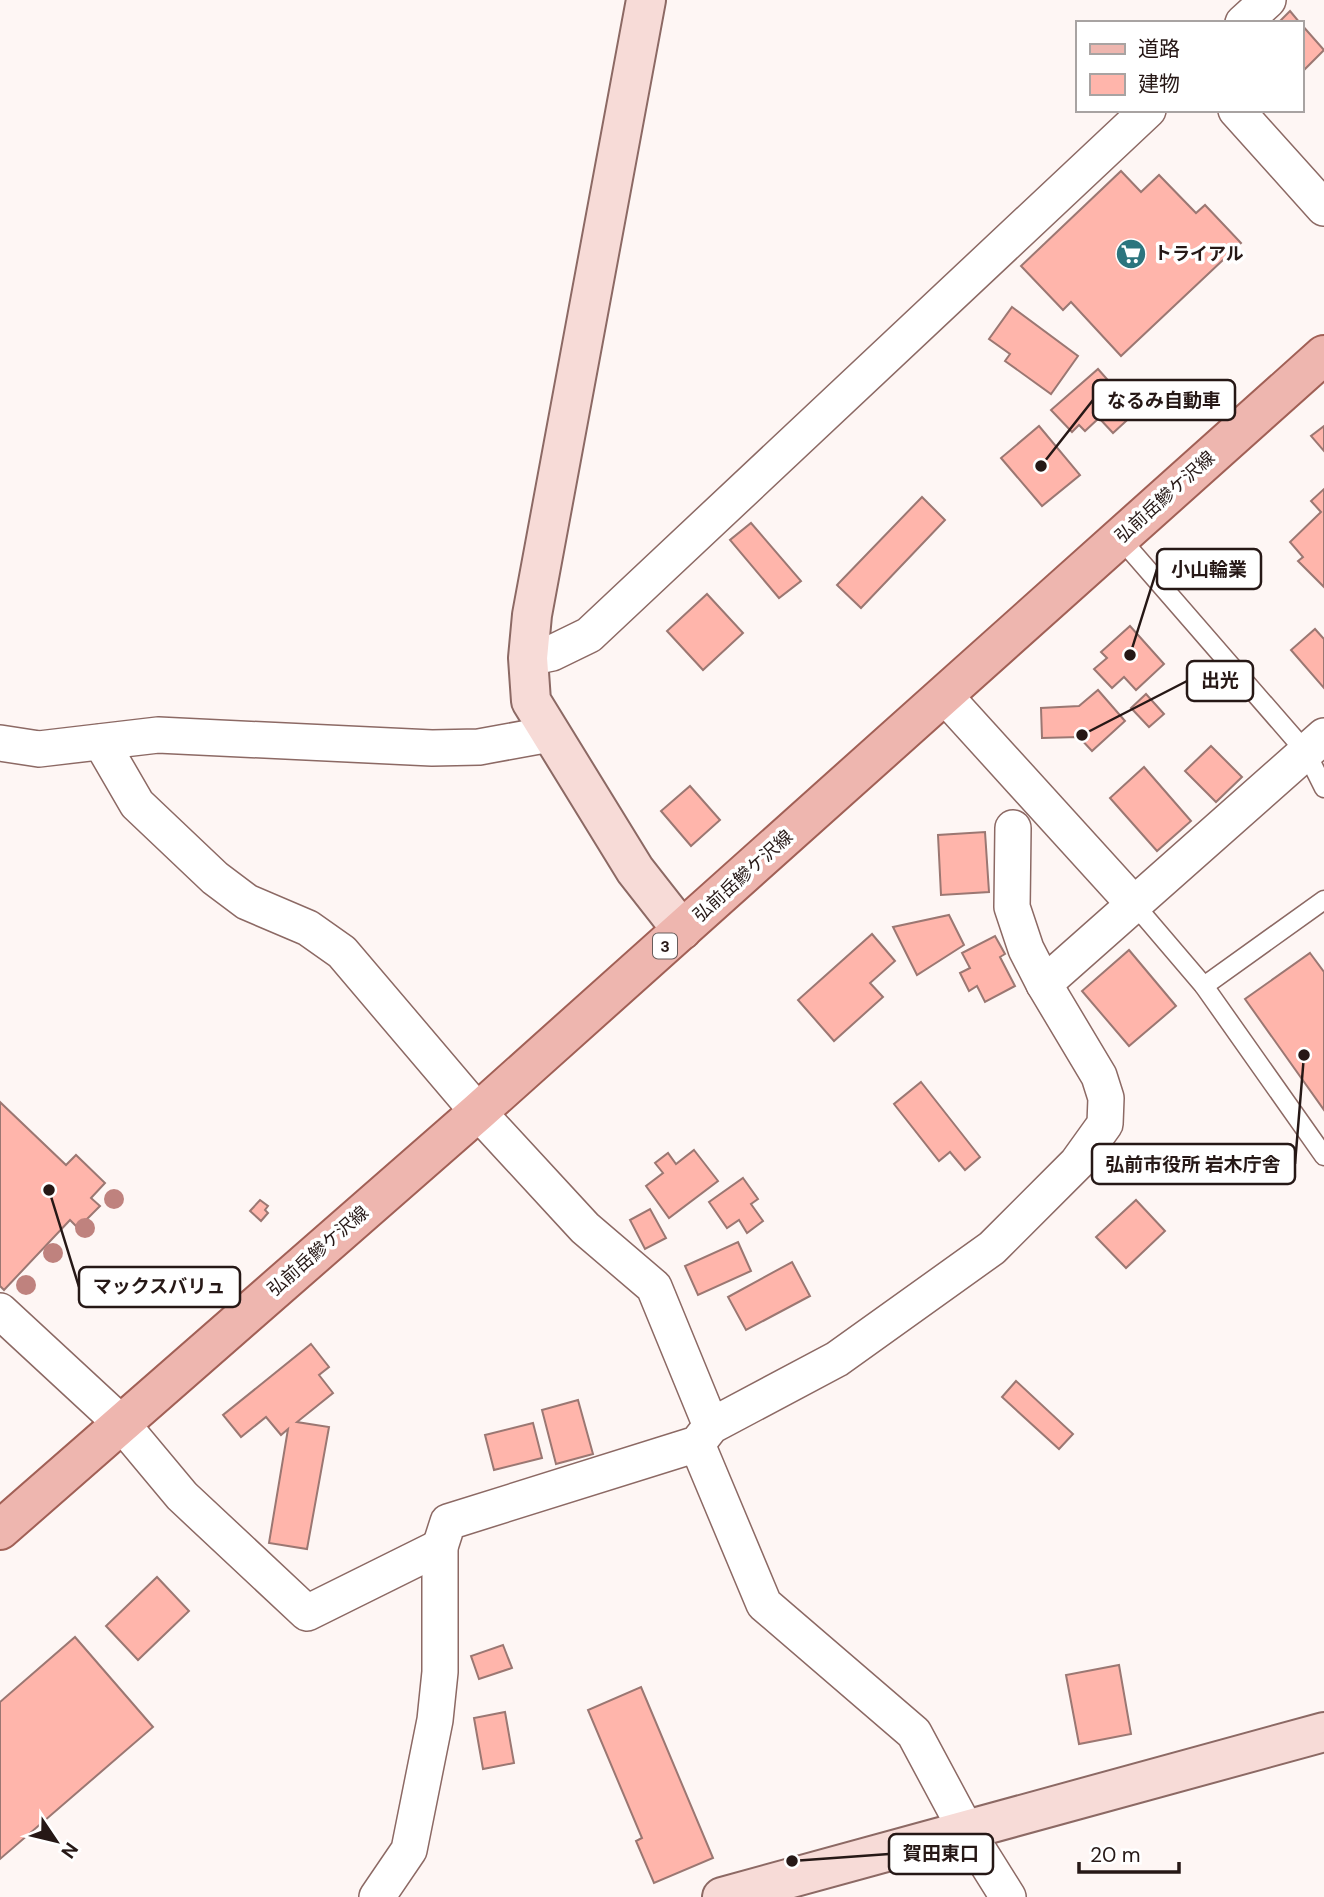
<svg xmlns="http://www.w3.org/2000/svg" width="1324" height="1897" font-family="'DM Sans','Noto Sans JP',sans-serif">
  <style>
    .building { fill: #ffb5ab; stroke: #9b7772; stroke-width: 2 }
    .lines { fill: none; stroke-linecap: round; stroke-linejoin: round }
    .lane-casing { stroke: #8c6964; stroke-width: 21 }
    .street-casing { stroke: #8c6964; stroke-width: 38 }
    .secondary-casing { stroke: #8c6964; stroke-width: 42 }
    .primary-casing { stroke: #a16056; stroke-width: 42 }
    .lane { stroke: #fff; stroke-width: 18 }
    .street { stroke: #fff; stroke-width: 35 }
    .secondary { stroke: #f7dbd7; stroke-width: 38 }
    .primary { stroke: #eeb6af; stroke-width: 38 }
    .tree { fill: #bf827e }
    .labels { text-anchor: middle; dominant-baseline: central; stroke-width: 7; stroke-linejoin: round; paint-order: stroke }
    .shield { fill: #fff; stroke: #675d5c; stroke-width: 2 }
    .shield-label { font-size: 16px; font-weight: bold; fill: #261816 }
    .poi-label { font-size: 18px; font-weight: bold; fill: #261816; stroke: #fff; text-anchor: start }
    .street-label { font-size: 18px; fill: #261816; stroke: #fff }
    .leader { fill: none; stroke: #261816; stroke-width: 2.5 }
    .callout-dot { fill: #261816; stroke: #fff; stroke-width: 2.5 }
    .callout { fill: #fff; stroke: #261816; stroke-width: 2.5 }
    .callout-label { font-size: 19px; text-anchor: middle; font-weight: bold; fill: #261816 }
  </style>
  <rect width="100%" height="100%" fill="#fef6f4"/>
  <!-- building -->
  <g class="building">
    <path d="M1290,11l10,12h-22z"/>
    <path d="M1301,24l23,26 -23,23z"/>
    <path d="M1121,171l20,21 18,-17 37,38 9,-8 36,38 -120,113 -50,-54 -8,8 -42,-44z"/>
    <path d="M1012,307l66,49 -27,38 -46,-33 5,-7 -21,-15z"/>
    <path d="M1098,369l38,43 -23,21 -14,-15 -14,13 -6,-6 -7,7 -21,-22z"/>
    <path d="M1039,426l41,49 -38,31 -41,-48z"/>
    <path d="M1324,426v25l-13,-15z"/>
    <path d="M1324,489v98l-26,-26 5,-4 -13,-15 31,-30 -10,-11z"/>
    <path d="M922,497l23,23 -84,88 -24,-23z"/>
    <path d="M751,523l50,58 -22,17 -49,-58z"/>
    <path d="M707,594l36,39 -40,37 -36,-39z"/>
    <path d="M1130,626l34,38 -28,26 -12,-13 -12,11 -18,-19 13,-11 -6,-6z"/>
    <path d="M1315,629l9,10v49l-33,-38z"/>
    <path d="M1098,690l27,31 -33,30 -13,-14 -37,1 -1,-30 38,-2z"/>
    <path d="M1146,694l18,20 -15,13 -18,-19z"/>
    <path d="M1211,746l31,31 -26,25 -31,-31z"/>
    <path d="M1144,767l47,54 -34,30 -47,-53z"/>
    <path d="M690,786l30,34 -29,26 -30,-35z"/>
    <path d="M985,832l4,60 -48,3 -3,-60z"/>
    <path d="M949,915l15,30 -47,30 -24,-48z"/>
    <path d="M872,934l23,27 -25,22 13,14 -49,44 -36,-41z"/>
    <path d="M995,936l10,18 -5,3 15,29 -30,16 -8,-16 -8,5 -9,-18 10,-5 -8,-15z"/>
    <path d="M1129,950l47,56 -47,40 -47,-55z"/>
    <path d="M1310,953l14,19v138l-79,-111z"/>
    <path d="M921,1082l59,75 -15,13 -15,-18 -11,9 -45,-57z"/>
    <path d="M0,1102l66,63 10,-10 29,28 -14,15 9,8 -22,22 -8,-8 -66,70 -4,-4z"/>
    <path d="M694,1150l24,31 -49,37 -23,-32 17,-13 -8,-10 13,-10 8,11z"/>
    <path d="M743,1178l15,21 -7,5 12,17 -16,12 -8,-13 -12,8 -18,-26z"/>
    <path d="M260,1200l8,6 -3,4 3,3 -7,8 -11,-10z"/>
    <path d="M1136,1200l29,31 -39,37 -30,-31z"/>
    <path d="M650,1209l16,29 -21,11 -15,-29z"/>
    <path d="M738,1242l13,29 -53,24 -13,-29z"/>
    <path d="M792,1262l18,34 -64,34 -18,-33z"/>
    <path d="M311,1344l18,23 -10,8 14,18 -36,29 32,5 -22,122 -38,-6 19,-114 -7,6 -15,-18 -25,20 -18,-22z"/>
    <path d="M1016,1381l57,53 -14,15 -57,-52z"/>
    <path d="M578,1400l15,54 -37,10 -14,-54z"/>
    <path d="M533,1423l9,35 -48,12 -9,-35z"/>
    <path d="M157,1577l32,34 -51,49 -32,-34z"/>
    <path d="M75,1637l78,90 -153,132v-157z"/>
    <path d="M503,1645l9,23 -33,11 -8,-23z"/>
    <path d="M1119,1665l12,69 -52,10 -13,-69z"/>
    <path d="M641,1687l72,171 -59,25 -18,-42 6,-3 -54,-128z"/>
    <path d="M505,1712l9,51 -31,6 -9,-51z"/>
  </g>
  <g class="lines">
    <!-- lane casing -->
    <g class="lane-casing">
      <g id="lane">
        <path d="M1120,538l186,214 18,36"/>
        <path d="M1134,904l70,82 120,170"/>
        <path d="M1204,986l120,-86"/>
      </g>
    </g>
    <!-- street casing -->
    <g class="street-casing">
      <g id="street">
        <path d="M1243,23l25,-23"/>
        <path d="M1236,110l88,98"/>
        <path d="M528,658l24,-5 37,-18 559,-525"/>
        <path d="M944,695l190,209"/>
        <path d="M101,742l36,62 78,74 32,24 61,26 34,24 136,160 107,116 69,59 57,139"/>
        <path d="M0,743l39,6 119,-14 274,13 47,-1 71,-13"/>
        <path d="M1044,984l280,-248"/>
        <path d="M0,1311l121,112 61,73 125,117 133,-66"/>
        <path d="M697,1444l67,160 150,129 52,97 42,67"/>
        <path d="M377,1897l32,-47 26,-130 5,-48v-125l8,-25 249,-78 14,-18 126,-67 155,-111 85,-85 28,-39 1,-26 -7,-22 -55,-92 -18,-35 -14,-42 1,-79"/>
      </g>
    </g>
    <!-- secondary casing -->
    <g class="secondary-casing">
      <g id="secondary">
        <path d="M646,0l-114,615 -4,43 3,43 104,169 47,60"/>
        <path d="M722,1897l602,-165"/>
      </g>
    </g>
    <!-- primary casing -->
    <g class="primary-casing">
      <path id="primary" d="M0,1530l478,-418 846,-757"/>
    </g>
    <!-- lane -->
    <use href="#lane" class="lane"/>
    <!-- street -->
    <use href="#street" class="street"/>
    <!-- secondary -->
    <use href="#secondary" class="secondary"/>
    <!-- primary -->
    <use href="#primary" class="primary"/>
  </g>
  <!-- trees -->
  <g class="tree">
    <circle cx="114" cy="1199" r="10"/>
    <circle cx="85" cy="1228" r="10"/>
    <circle cx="53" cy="1253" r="10"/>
    <circle cx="26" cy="1285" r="10"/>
  </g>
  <!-- icons -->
  <defs>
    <g id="supermarket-disc" transform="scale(1.575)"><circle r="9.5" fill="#2c757e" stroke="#fff"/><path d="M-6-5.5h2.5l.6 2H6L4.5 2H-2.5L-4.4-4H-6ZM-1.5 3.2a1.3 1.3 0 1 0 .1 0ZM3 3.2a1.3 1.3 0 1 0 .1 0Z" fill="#fff"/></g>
  </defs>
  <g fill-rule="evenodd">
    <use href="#supermarket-disc" x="1131" y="254"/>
  </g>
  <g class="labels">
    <!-- shield labels -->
    <rect class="shield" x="653" y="933.5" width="24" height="25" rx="5"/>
    <g class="shield-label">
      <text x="665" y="946">3</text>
    </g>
    <!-- poi labels -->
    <g class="poi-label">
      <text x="1154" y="254">トライアル</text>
    </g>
    <!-- street labels -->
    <g class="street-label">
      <text transform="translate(1165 497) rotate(-42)">弘前岳鰺ケ沢線</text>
      <text transform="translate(743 876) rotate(-42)">弘前岳鰺ケ沢線</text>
      <text transform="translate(318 1251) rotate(-41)">弘前岳鰺ケ沢線</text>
    </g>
  </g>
  <!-- callouts -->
  <path class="leader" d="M1041 466L1093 400M1130 655L1157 569M1082 735L1187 681M1304 1055L1295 1164M49 1190L79 1287M792 1861L889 1854"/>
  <g class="callout-dot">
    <circle cx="1041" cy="466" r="7"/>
    <circle cx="1130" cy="655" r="7"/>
    <circle cx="1082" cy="735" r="7"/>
    <circle cx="1304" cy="1055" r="7"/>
    <circle cx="49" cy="1190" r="7"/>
    <circle cx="792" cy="1861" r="7"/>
  </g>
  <g class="callout">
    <rect x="1093" y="380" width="142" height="40" rx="7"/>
    <rect x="1157" y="549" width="104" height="40" rx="7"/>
    <rect x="1187" y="661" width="66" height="40" rx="7"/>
    <rect x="1092" y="1144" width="203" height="40" rx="7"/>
    <rect x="79" y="1267" width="161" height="40" rx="7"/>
    <rect x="889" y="1834" width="104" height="40" rx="7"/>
  </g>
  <g class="callout-label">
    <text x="1164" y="407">なるみ自動車</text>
    <text x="1209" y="576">小山輪業</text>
    <text x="1220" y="687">出光</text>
    <text x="1193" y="1171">弘前市役所 岩木庁舎</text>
    <text x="159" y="1293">マックスバリュ</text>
    <text x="941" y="1860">賀田東口</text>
  </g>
  <!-- legend -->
  <rect x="1076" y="21" width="228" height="91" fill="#ffffff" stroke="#a8a3a2" stroke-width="2"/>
  <rect x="1090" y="44" width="35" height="10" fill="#eeb6af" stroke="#a8a3a2" stroke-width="2"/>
  <text x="1138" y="56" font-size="21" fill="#261816">道路</text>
  <rect x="1090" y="74" width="35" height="21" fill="#ffb5ab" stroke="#a8a3a2" stroke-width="2"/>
  <text x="1138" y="91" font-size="21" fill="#261816">建物</text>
  <!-- north arrow -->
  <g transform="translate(56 1841) rotate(125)" stroke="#ffffff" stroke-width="5" paint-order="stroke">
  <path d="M0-5L12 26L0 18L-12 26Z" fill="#261816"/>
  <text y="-10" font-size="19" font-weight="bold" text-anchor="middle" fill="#261816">N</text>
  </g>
  <!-- scale -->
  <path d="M1079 1862v10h100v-10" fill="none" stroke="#261816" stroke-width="3.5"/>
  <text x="1090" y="1862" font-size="21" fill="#261816" stroke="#ffffff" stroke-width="5" paint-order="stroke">20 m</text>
</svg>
